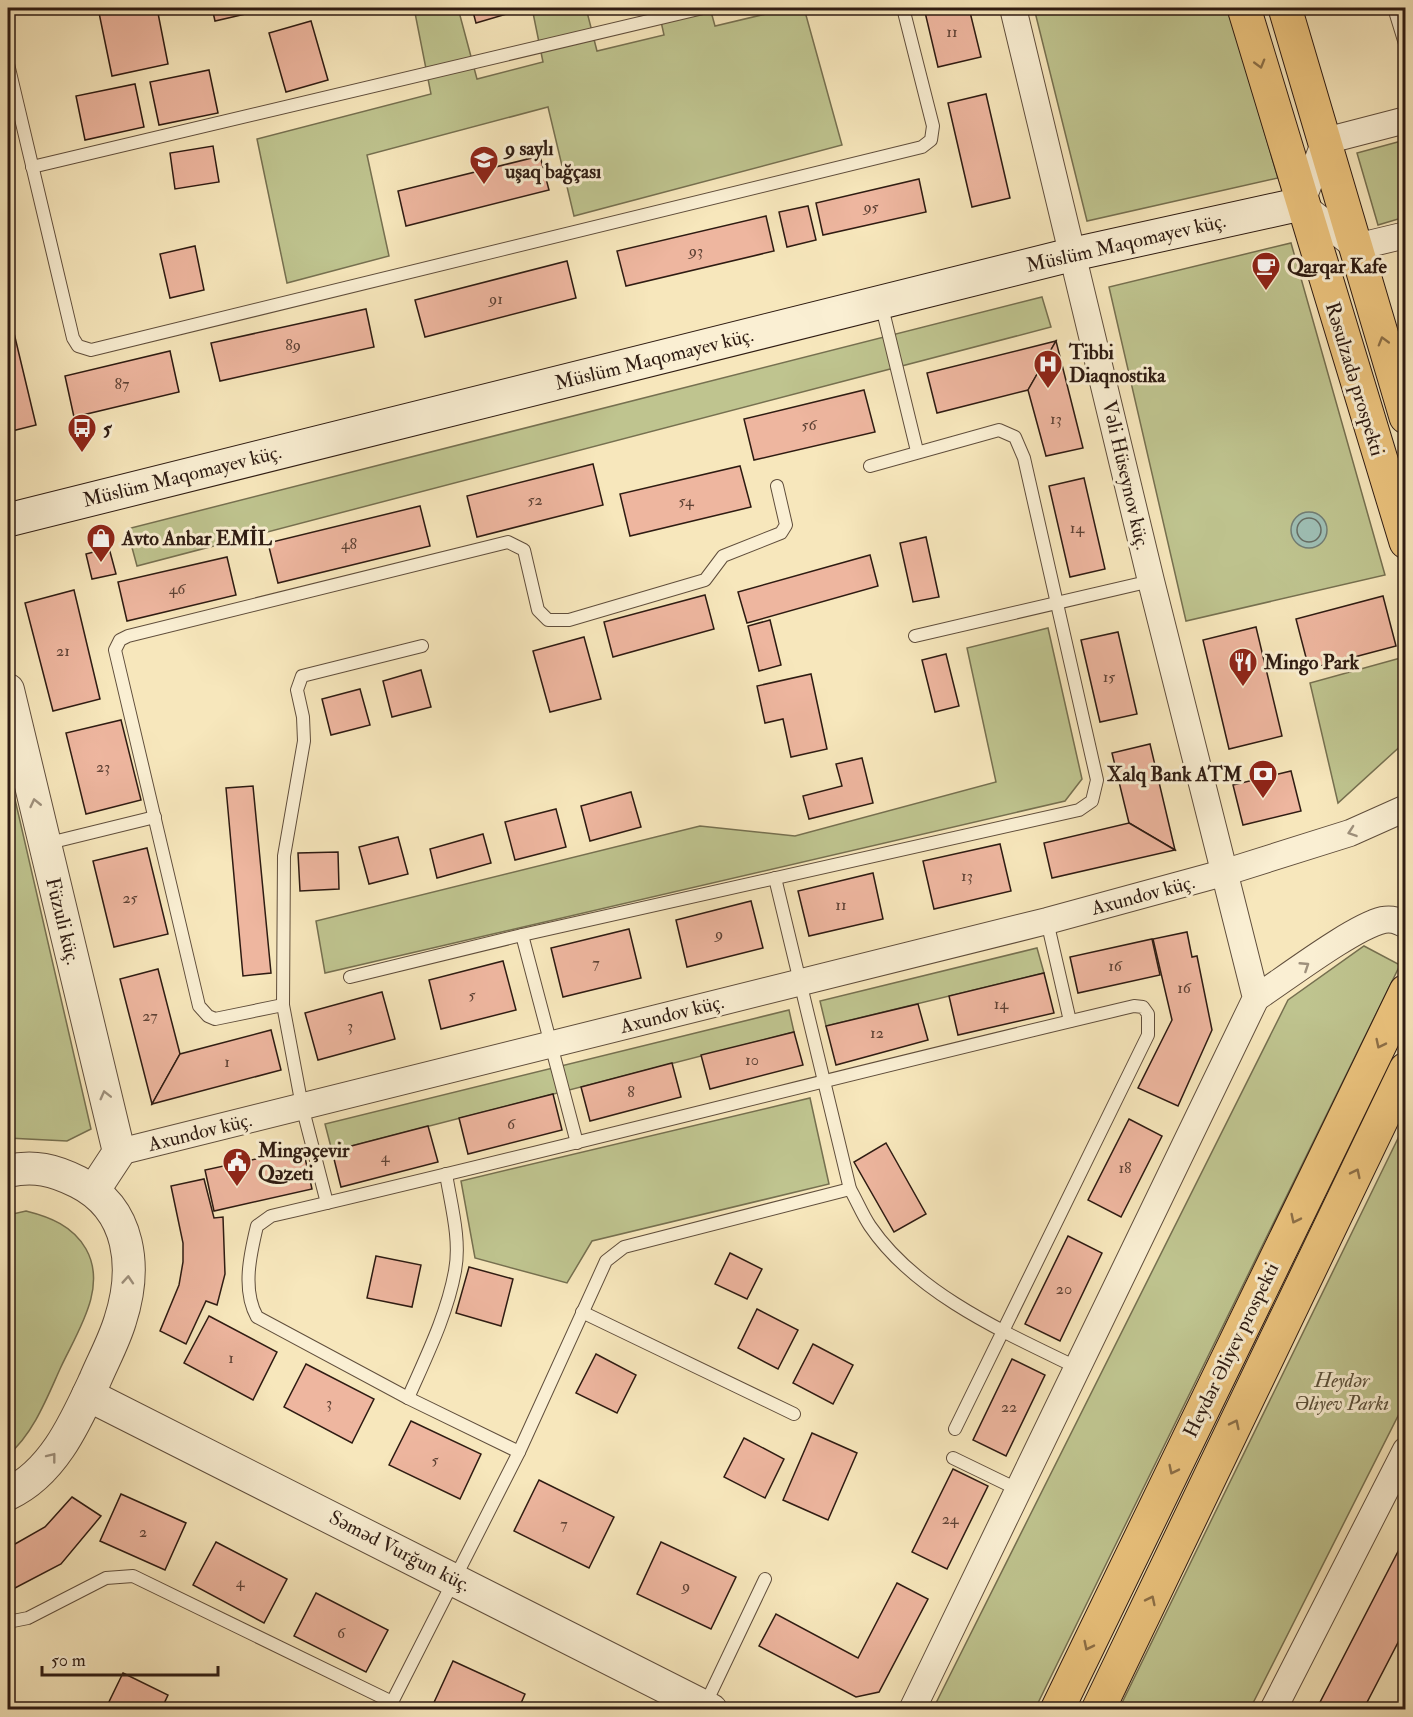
<svg xmlns="http://www.w3.org/2000/svg" width="1413" height="1717" font-family="'IM FELL Double Pica',serif">
  <style>
    .green { fill: #bfc48f; stroke: #767050; stroke-width: 1.5 }
    .water { fill: #9ebfb5; stroke: #717d74; stroke-width: 1.5 }
    .lines { fill: none; stroke-linecap: round; stroke-linejoin: round }
    .shore { stroke: #666d64; stroke-width: 1.5 }
    .building { fill: #eeb69f; stroke: #2e1b12; stroke-width: 1.5 }
    .service-casing { stroke: #604e3c; stroke-width: 14 }
    .minor-casing { stroke: #604e3c; stroke-width: 28 }
    .tertiary-casing { stroke: #604e3c; stroke-width: 34 }
    .secondary-casing { stroke: #2e1b12; stroke-width: 35 }
    .primary-casing { stroke: #2e1b12; stroke-width: 35 }
    .service { stroke: #faefd3; stroke-width: 12 }
    .minor { stroke: #faefd3; stroke-width: 26 }
    .tertiary { stroke: #faefd3; stroke-width: 32 }
    .secondary { stroke: #faefd3; stroke-width: 33 }
    .primary { stroke: #ecc47e; stroke-width: 33 }
    .oneway { stroke: #8d7048 }
    .oneway2 { stroke: #9e907c }
    .labels { text-anchor: middle; dominant-baseline: central; stroke-width: 6; stroke-linejoin: round; paint-order: stroke }
    .number-label { font-size: 16px; fill: #5e4235 }
    .poi-label { font-size: 20px; font-weight: bold; fill: #2e1b12; stroke: #faefd3; text-anchor: start }
    .street-label { font-size: 20px; fill: #2e1b12; stroke: #faefd3 }
    .park-label { font-size: 20px; font-style: italic; fill: #5a4e38; stroke: #faefd3 }
  </style>
  <rect width="100%" height="100%" fill="#f7e7bc"/>
  <filter id="stains"><feTurbulence type="fractalNoise" baseFrequency=".00333" numOctaves="4"/><feColorMatrix values="0 0 0 0 .2 0 0 0 0 .09 0 0 0 0 .02 0 0 0 .5 -.17"/></filter>
  <radialGradient id="worn" r=".72"><stop offset=".6" stop-color="#630" stop-opacity="0"/><stop offset="1" stop-color="#630" stop-opacity=".3"/></radialGradient>
  <!-- green -->
  <g class="green">
    <path d="M414,8h44l19,71 66,-17 -11,-54h54l11,43 67,-16 -6,-27h52l5,18 76,-18h13l38,137 -268,71 -26,-109 -181,48 22,101 -102,27 -30,-144 174,-45z"/>
    <path d="M1034,8h194l50,170 -191,43z"/>
    <path d="M1405,140v77l-27,8 -21,-72z"/>
    <path d="M1291,243l94,332 -199,46 -77,-334z"/>
    <path d="M1042,297l9,30 -914,239 -10,-37z"/>
    <path d="M1048,628l34,151 -17,22 -740,172 -9,-52 384,-95 95,10 201,-54 -29,-134z"/>
    <path d="M1404,657l1,85 -67,61 -28,-120z"/>
    <path d="M8,769l83,360 -24,12 -59,-3z"/>
    <path d="M1364,946l36,19 -365,744h-102l355,-709z"/>
    <path d="M1037,948l7,25 -218,53 -6,-25z"/>
    <path d="M789,1010l5,22 -462,119 -7,-27z"/>
    <path d="M810,1098l19,86 -237,57 -25,42 -92,-25 -14,-77z"/>
    <path d="M1405,1124v278l-155,307h-131z"/>
    <path d="M26,1211c24,6 47,15 60,38 22,39 -9,83 -26,120 -13,29 -27,65 -52,86v-240z"/>
  </g>
  <!-- water -->
  <circle class="water" cx="1309" cy="530" r="18"/>
  <g class="lines">
    <!-- shore -->
    <circle class="shore" cx="1309" cy="530" r="12"/>
  </g>
  <!-- building -->
  <g class="building">
    <path d="M98,8h59l11,56 -56,12z"/>
    <path d="M212,8h37l1,5 -35,8z"/>
    <path d="M472,8h44l1,3 -41,12z"/>
    <path d="M924,8h45l12,49 -43,10z"/>
    <path d="M311,21l17,59 -42,12 -17,-59z"/>
    <path d="M209,70l9,43 -59,12 -9,-43z"/>
    <path d="M135,84l9,43 -59,13 -9,-44z"/>
    <path d="M986,94l24,104 -38,9 -24,-104z"/>
    <path d="M213,146l6,36 -44,7 -5,-36z"/>
    <path d="M540,156l9,34 -143,36 -8,-35z"/>
    <path d="M919,179l7,33 -103,23 -7,-32z"/>
    <path d="M808,206l8,34 -29,7 -8,-35z"/>
    <path d="M766,216l8,35 -148,35 -9,-35z"/>
    <path d="M195,246l9,44 -34,8 -10,-44z"/>
    <path d="M567,261l9,37 -151,39 -10,-37z"/>
    <path d="M8,308l28,117 -28,7z"/>
    <path d="M366,309l8,38 -154,34 -9,-38z"/>
    <path d="M1056,341l-28,49 -91,23 -10,-40z"/>
    <path d="M1056,341l27,107 -37,8 -18,-66z"/>
    <path d="M170,351l9,41 -105,25 -9,-41z"/>
    <path d="M864,390l11,42 -121,28 -10,-41z"/>
    <path d="M593,464l10,41 -126,32 -10,-41z"/>
    <path d="M740,466l11,41 -121,29 -10,-42z"/>
    <path d="M1084,478l21,91 -35,8 -21,-91z"/>
    <path d="M420,506l10,40 -152,37 -10,-40z"/>
    <path d="M926,537l13,60 -26,5 -13,-59z"/>
    <path d="M109,548l7,26 -24,5 -6,-25z"/>
    <path d="M870,555l8,31 -131,37 -9,-31z"/>
    <path d="M227,557l9,38 -109,26 -9,-39z"/>
    <path d="M74,590l26,109 -47,12 -28,-108z"/>
    <path d="M705,595l9,34 -101,28 -9,-35z"/>
    <path d="M1383,596l13,50 -87,23 -13,-50z"/>
    <path d="M770,620l11,45 -22,6 -11,-45z"/>
    <path d="M1256,627l26,109 -53,13 -26,-109z"/>
    <path d="M1118,632l19,82 -37,8 -19,-82z"/>
    <path d="M584,637l17,62 -51,13 -17,-61z"/>
    <path d="M946,654l13,52 -24,6 -13,-52z"/>
    <path d="M421,670l10,37 -39,10 -9,-36z"/>
    <path d="M811,674l16,75 -36,8 -8,-38 -18,4 -8,-37z"/>
    <path d="M360,689l10,36 -39,10 -9,-36z"/>
    <path d="M121,720l20,80 -55,14 -20,-81z"/>
    <path d="M1150,744l25,106 -46,-27 -17,-70z"/>
    <path d="M862,758l11,45 -64,16 -6,-23 39,-10 -6,-22z"/>
    <path d="M1291,771l10,40 -58,14 -10,-40z"/>
    <path d="M253,786l18,187 -28,3 -17,-188z"/>
    <path d="M631,792l10,35 -51,14 -9,-35z"/>
    <path d="M556,809l10,38 -51,13 -10,-38z"/>
    <path d="M1129,823l46,27 -123,28 -8,-35z"/>
    <path d="M483,834l8,29 -54,15 -7,-29z"/>
    <path d="M398,837l10,37 -39,10 -10,-37z"/>
    <path d="M1000,844l11,47 -77,18 -11,-48z"/>
    <path d="M147,848l21,86 -54,13 -21,-86z"/>
    <path d="M338,852l1,37 -39,2 -2,-38z"/>
    <path d="M873,873l10,46 -74,17 -11,-45z"/>
    <path d="M751,901l12,47 -76,19 -11,-47z"/>
    <path d="M629,929l12,49 -78,19 -12,-49z"/>
    <path d="M1187,932l5,25 5,-1 15,74 -34,76 -40,-18 34,-68 -19,-81z"/>
    <path d="M1152,939l8,36 -82,18 -8,-36z"/>
    <path d="M503,961l13,49 -75,19 -12,-49z"/>
    <path d="M158,969l22,85 -28,50 -32,-125z"/>
    <path d="M1044,973l10,40 -96,22 -9,-39z"/>
    <path d="M382,992l13,47 -77,21 -13,-47z"/>
    <path d="M918,1004l10,36 -92,25 -10,-39z"/>
    <path d="M271,1030l10,40 -129,34 28,-50z"/>
    <path d="M794,1032l9,33 -93,24 -9,-34z"/>
    <path d="M672,1063l9,34 -91,24 -9,-34z"/>
    <path d="M553,1094l9,36 -94,24 -9,-36z"/>
    <path d="M1129,1119l33,17 -41,81 -33,-17z"/>
    <path d="M428,1126l10,36 -97,25 -9,-36z"/>
    <path d="M886,1143l40,71 -32,18 -40,-70z"/>
    <path d="M303,1149l9,40 -98,22 -9,-41z"/>
    <path d="M204,1179l10,39 9,-1 2,57 -8,31 -11,-4 -20,43 -26,-13 19,-46 4,-23v-19l-12,-57z"/>
    <path d="M1068,1236l34,17 -42,88 -35,-17z"/>
    <path d="M730,1253l32,16 -15,30 -32,-15z"/>
    <path d="M376,1256l45,9 -9,42 -45,-9z"/>
    <path d="M469,1267l44,12 -12,47 -45,-13z"/>
    <path d="M757,1309l41,21 -20,39 -40,-21z"/>
    <path d="M209,1316l68,36 -24,48 -69,-37z"/>
    <path d="M813,1344l40,21 -20,39 -40,-21z"/>
    <path d="M596,1354l40,21 -19,38 -41,-20z"/>
    <path d="M1012,1359l33,16 -39,81 -33,-16z"/>
    <path d="M306,1364l68,35 -22,44 -68,-36z"/>
    <path d="M411,1421l70,33 -21,45 -71,-34z"/>
    <path d="M812,1433l45,20 -29,67 -45,-20z"/>
    <path d="M744,1438l40,21 -19,39 -41,-21z"/>
    <path d="M953,1469l35,17 -41,83 -35,-17z"/>
    <path d="M539,1480l75,37 -25,51 -75,-37z"/>
    <path d="M121,1494l65,29 -21,47 -65,-29z"/>
    <path d="M72,1497l29,19 -40,48 -46,24 -7,1v-41l37,-21z"/>
    <path d="M1406,1536v91l-43,83h-47z"/>
    <path d="M216,1542l71,37 -23,44 -71,-38z"/>
    <path d="M661,1542l75,35 -25,52 -74,-35z"/>
    <path d="M897,1583l31,16 -49,93 -23,5 -97,-51 17,-32 82,44z"/>
    <path d="M316,1593l72,37 -22,42 -72,-36z"/>
    <path d="M453,1661l72,33 -7,16 -87,-1z"/>
    <path d="M123,1673l45,22 -7,15h-56z"/>
  </g>
  <g class="lines">
    <!-- service casing -->
    <g class="service-casing">
      <g id="service">
        <path d="M1394,8l12,39"/>
        <path d="M8,64l65,274 5,8 13,4 831,-203 9,-7 2,-14 -30,-118"/>
        <path d="M32,167l671,-159"/>
        <path d="M881,303l36,148"/>
        <path d="M915,636l236,-55"/>
        <path d="M45,844l110,-27"/>
        <path d="M775,878l75,311c7,12 12,25 20,37 46,68 136,107 208,142"/>
        <path d="M1047,921l23,100"/>
        <path d="M522,935l55,208"/>
        <path d="M350,977l172,-42 557,-125 13,-9 5,-21 -73,-322 -9,-21 -16,-7 -129,36"/>
        <path d="M283,1005l-68,14 -7,-3 -9,-10 -84,-356 5,-10 8,-4 380,-94 16,8 14,60 10,10h21l136,-40 18,-24 58,-23 5,-8 -9,-39"/>
        <path d="M327,1203l-25,-97 -19,-101 1,-149 20,-115 -1,-24 -6,-27 5,-14 120,-30"/>
        <path d="M582,1312l212,102"/>
        <path d="M408,1398c18,-41 39,-83 47,-127 6,-31 -4,-66 -9,-97"/>
        <path d="M519,1452l-111,-54 -151,-81c-15,-27 -7,-62 0,-91l14,-10c288,-67 575,-142 863,-210l9,1 5,7v21l-193,394"/>
        <path d="M953,1458l64,31"/>
        <path d="M8,1622l20,-4 78,-40 27,-2 259,126"/>
        <path d="M705,1705l60,-126"/>
        <path d="M388,1710l131,-258 87,-191 18,-14 226,-58"/>
      </g>
    </g>
    <!-- minor casing -->
    <g class="minor-casing">
      <g id="minor">
        <path d="M1406,120l-81,21 -24,63 55,43 50,-12"/>
        <path d="M1256,998c29,-19 97,-71 127,-78 9,-2 15,1 23,5"/>
        <path d="M119,1152l928,-231 176,-48 127,-40 56,-25"/>
        <path d="M912,1710l344,-712 -105,-417 -138,-573"/>
        <path d="M1273,1710l133,-260"/>
      </g>
    </g>
    <!-- tertiary casing -->
    <g class="tertiary-casing">
      <g id="tertiary">
        <path d="M8,690l111,462 -25,38"/>
        <path d="M8,1171c26,-6 46,-1 70,11 54,27 59,87 42,139 -6,20 -17,40 -25,59 -20,43 -42,93 -87,114"/>
        <path d="M88,1395l623,315"/>
      </g>
    </g>
    <!-- secondary casing -->
    <g class="secondary-casing">
      <path id="secondary" d="M8,520l1066,-266 227,-50"/>
    </g>
    <!-- primary casing -->
    <g class="primary-casing">
      <g id="primary">
        <path d="M1244,8l162,534"/>
        <path d="M1285,8l121,409"/>
        <path d="M1057,1710l349,-719"/>
        <path d="M1098,1710l308,-641"/>
      </g>
    </g>
    <!-- service -->
    <use href="#service" class="service"/>
    <!-- minor -->
    <use href="#minor" class="minor"/>
    <!-- tertiary -->
    <use href="#tertiary" class="tertiary"/>
    <!-- secondary -->
    <use href="#secondary" class="secondary"/>
    <!-- primary -->
    <use href="#primary" class="primary"/>
  </g>
  <!-- one-way arrows -->
  <defs><path id="oneway-chevron" d="M-2-3.5L2.5 0L-2 3.5" fill="none" stroke-width="1.6" stroke-linecap="round" stroke-linejoin="round" transform="scale(1.5)"/></defs>
  <g class="oneway">
    <use href="#oneway-chevron" transform="translate(1260 64) rotate(74)"/>
    <use href="#oneway-chevron" transform="translate(1383 341) rotate(-106)"/>
    <use href="#oneway-chevron" transform="translate(1380 1044) rotate(116)"/>
    <use href="#oneway-chevron" transform="translate(1356 1173) rotate(-64)"/>
    <use href="#oneway-chevron" transform="translate(1295 1219) rotate(116)"/>
    <use href="#oneway-chevron" transform="translate(1235 1424) rotate(-64)"/>
    <use href="#oneway-chevron" transform="translate(1173 1470) rotate(116)"/>
    <use href="#oneway-chevron" transform="translate(1151 1600) rotate(-64)"/>
    <use href="#oneway-chevron" transform="translate(1088 1646) rotate(116)"/>
  </g>
  <g class="oneway2">
    <use href="#oneway-chevron" transform="translate(35 803) rotate(-103)"/>
    <use href="#oneway-chevron" transform="translate(1352 832) rotate(161)"/>
    <use href="#oneway-chevron" transform="translate(1305 966) rotate(-33)"/>
    <use href="#oneway-chevron" transform="translate(105 1095) rotate(-104)"/>
    <use href="#oneway-chevron" transform="translate(128 1280) rotate(-86)"/>
    <use href="#oneway-chevron" transform="translate(52 1457) rotate(-52)"/>
  </g>
  <!-- icons -->
  <defs>
    <g id="school-pin" transform="scale(1.5)"><path d="M0 17L-7.5 6A9.5 9.5 0 1 1 7.5 6Z" fill="#8f2418" stroke="#faefd3"/><path d="M0-5L7-2L0 1L-7-2ZM-4 1L0 2.5L4 1V4Q0 6-4 4Z" fill="#fff"/></g>
    <g id="cafe-pin" transform="scale(1.5)"><path d="M0 17L-7.5 6A9.5 9.5 0 1 1 7.5 6Z" fill="#8f2418" stroke="#faefd3"/><path d="M-5.5-4.5H6V0H3Q3 3.5 0 3.5H-2.5Q-5.5 3.5-5.5 0ZM3-3.2v2h1.7v-2ZM-6 4.5H4V6H-6Z" fill="#fff"/></g>
    <g id="hospital-pin" transform="scale(1.5)"><path d="M0 17L-7.5 6A9.5 9.5 0 1 1 7.5 6Z" fill="#8f2418" stroke="#faefd3"/><path d="M-5-5h3v3.5h4V-5h3V5h-3V1.5h-4V5h-3Z" fill="#fff"/></g>
    <g id="bus-pin" transform="scale(1.5)"><path d="M0 17L-7.5 6A9.5 9.5 0 1 1 7.5 6Z" fill="#8f2418" stroke="#faefd3"/><path d="M-5-6H5V4H4V6H2V4H-2V6H-4V4H-5ZM-3.5-4V0h7V-4ZM-3.5 1.2v1.5H-2V1.2ZM2 1.2v1.5H3.5V1.2Z" fill="#fff"/></g>
    <g id="shop-pin" transform="scale(1.5)"><path d="M0 17L-7.5 6A9.5 9.5 0 1 1 7.5 6Z" fill="#8f2418" stroke="#faefd3"/><path d="M-5-2.5h2.3a2.7 3.5 0 0 1 5.4 0H5L5.5 6h-11ZM-1.5-2.5h3a1.5 2.3 0 0 0-3 0Z" fill="#fff"/></g>
    <g id="restaurant-pin" transform="scale(1.5)"><path d="M0 17L-7.5 6A9.5 9.5 0 1 1 7.5 6Z" fill="#8f2418" stroke="#faefd3"/><path d="M-5-6h1v4h1v-4h1v4h1v-4h1v5L-1.5 .5V6h-2V.5L-5-1ZM5-6V6H3V1.5H1.5Q1.5-4 5-6Z" fill="#fff"/></g>
    <g id="bank-pin" transform="scale(1.5)"><path d="M0 17L-7.5 6A9.5 9.5 0 1 1 7.5 6Z" fill="#8f2418" stroke="#faefd3"/><path d="M-6-4H6V4H-6ZM0-2.3a2.3 2.3 0 1 0 0 4.6a2.3 2.3 0 1 0 0-4.6Z" fill="#fff"/></g>
    <g id="civic-pin" transform="scale(1.5)"><path d="M0 17L-7.5 6A9.5 9.5 0 1 1 7.5 6Z" fill="#8f2418" stroke="#faefd3"/><path d="M-.6-6.5H3V-4.5H.6V-3L4-1V1h2V6H-6V1h2V-1L-.6-3ZM-1.2 2.5V6h2.4V2.5Z" fill="#fff"/></g>
  </defs>
  <g fill-rule="evenodd">
    <use href="#school-pin" x="484" y="160"/>
    <use href="#cafe-pin" x="1266" y="266"/>
    <use href="#hospital-pin" x="1048" y="364"/>
    <use href="#bus-pin" x="82" y="428"/>
    <use href="#shop-pin" x="101" y="538"/>
    <use href="#restaurant-pin" x="1243" y="662"/>
    <use href="#bank-pin" x="1263" y="774"/>
    <use href="#civic-pin" x="237" y="1162"/>
  </g>
  <g class="labels">
    <!-- number labels -->
    <g class="number-label">
      <text x="952" y="32">11</text>
      <text x="871" y="207">95</text>
      <text x="696" y="251">93</text>
      <text x="496" y="299">91</text>
      <text x="293" y="345">89</text>
      <text x="122" y="384">87</text>
      <text x="1056" y="419">13</text>
      <text x="809" y="425">56</text>
      <text x="535" y="500">52</text>
      <text x="686" y="501">54</text>
      <text x="1077" y="528">14</text>
      <text x="349" y="544">48</text>
      <text x="177" y="589">46</text>
      <text x="63" y="651">21</text>
      <text x="1109" y="677">15</text>
      <text x="103" y="767">23</text>
      <text x="967" y="876">13</text>
      <text x="130" y="898">25</text>
      <text x="841" y="905">11</text>
      <text x="719" y="934">9</text>
      <text x="596" y="963">7</text>
      <text x="1115" y="966">16</text>
      <text x="1184" y="988">16</text>
      <text x="472" y="995">5</text>
      <text x="1001" y="1004">14</text>
      <text x="150" y="1016">27</text>
      <text x="350" y="1026">3</text>
      <text x="877" y="1033">12</text>
      <text x="752" y="1060">10</text>
      <text x="227" y="1062">1</text>
      <text x="631" y="1092">8</text>
      <text x="511" y="1124">6</text>
      <text x="385" y="1157">4</text>
      <text x="1125" y="1168">18</text>
      <text x="1064" y="1289">20</text>
      <text x="231" y="1358">1</text>
      <text x="329" y="1403">3</text>
      <text x="1009" y="1407">22</text>
      <text x="435" y="1460">5</text>
      <text x="950" y="1519">24</text>
      <text x="564" y="1524">7</text>
      <text x="143" y="1532">2</text>
      <text x="240" y="1582">4</text>
      <text x="686" y="1586">9</text>
      <text x="341" y="1633">6</text>
    </g>
    <!-- poi labels -->
    <g class="poi-label">
      <text x="505" y="148">9 saylı<tspan x="505" dy="23">uşaq bağçası</tspan></text>
      <text x="1287" y="266">Qarqar Kafe</text>
      <text x="1069" y="352">Tibbi<tspan x="1069" dy="23">Diaqnostika</tspan></text>
      <text x="103" y="428">5</text>
      <text x="122" y="538">Avto Anbar EMİL</text>
      <text x="1264" y="662">Mingo Park</text>
      <text x="1242" y="774" text-anchor="end">Xalq Bank ATM</text>
      <text x="258" y="1150">Mingəçevir<tspan x="258" dy="23">Qəzeti</tspan></text>
    </g>
    <!-- street labels -->
    <g class="street-label">
      <text transform="translate(1126 243) rotate(-13)">Müslüm Maqomayev küç.</text>
      <text transform="translate(654 359) rotate(-14)">Müslüm Maqomayev küç.</text>
      <text transform="translate(1355 379) rotate(73)">Rəsulzadə prospekti</text>
      <text transform="translate(1126 475) rotate(77)">Vəli Hüseynov küç.</text>
      <text transform="translate(182 476) rotate(-14)">Müslüm Maqomayev küç.</text>
      <text transform="translate(1143 895) rotate(-15)">Axundov küç.</text>
      <text transform="translate(63 921) rotate(76)">Füzuli küç.</text>
      <text transform="translate(672 1014) rotate(-14)">Axundov küç.</text>
      <text transform="translate(200 1132) rotate(-14)">Axundov küç.</text>
      <text transform="translate(1231 1350) rotate(-64)">Heydər Əliyev prospekti</text>
      <text transform="translate(400 1551) rotate(27)">Səməd Vurğun küç.</text>
    </g>
    <!-- park labels -->
    <g class="park-label">
      <text x="1342" y="1380">Heydər<tspan x="1342" dy="23">Əliyev Parkı</tspan></text>
    </g>
  </g>
  <!-- margin -->
  <rect width="1413" height="1717" fill="none" stroke="#f7e7bc" stroke-width="30"/>
  <rect x="9" y="9" width="1395" height="1699" fill="none" stroke="#2e1b12" stroke-width="3"/>
  <rect x="15" y="15" width="1383" height="1687" fill="none" stroke="#2e1b12" stroke-width="1.5"/>
  <!-- scale -->
  <path d="M42 1666v9h176v-9" fill="none" stroke="#2e1b12" stroke-width="3"/>
  <text x="51" y="1666" font-size="18" fill="#2e1b12" stroke="#faefd3" stroke-width="4.5" paint-order="stroke">50 m</text>
  <rect width="100%" height="100%" filter="url(#stains)"/>
  <rect width="100%" height="100%" fill="url(#worn)"/>
</svg>
